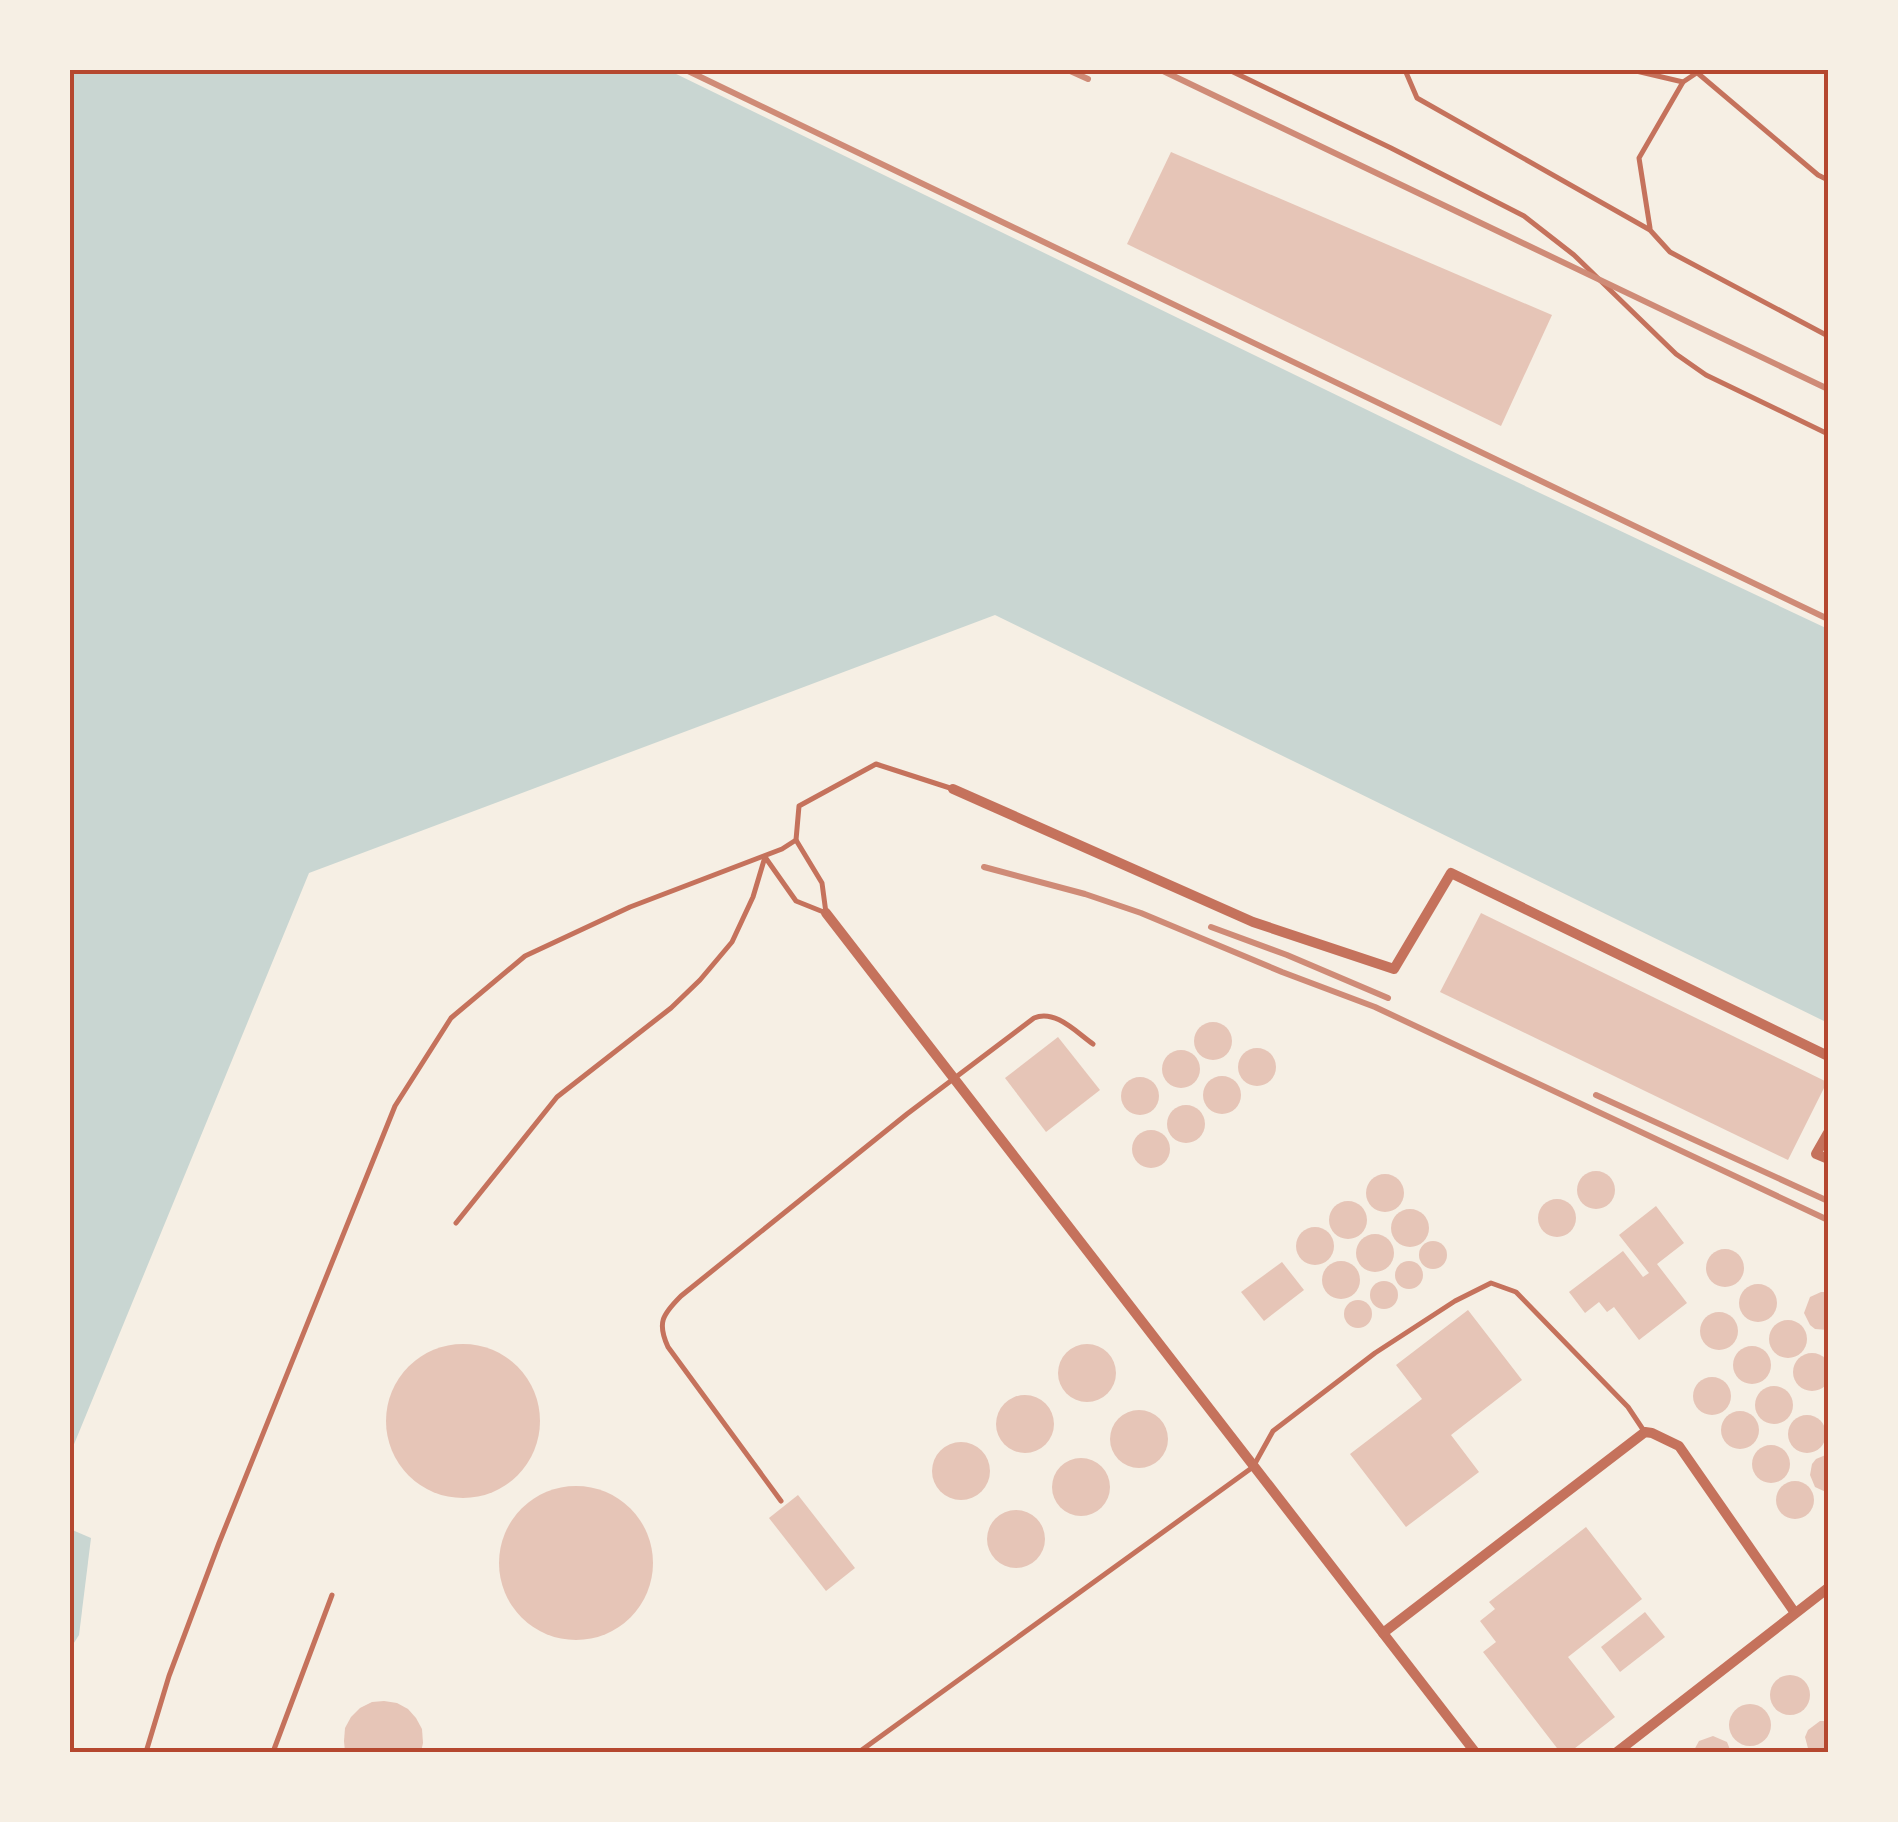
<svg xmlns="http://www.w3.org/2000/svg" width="1898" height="1822" viewBox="0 0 1898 1822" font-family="'Playfair Display',serif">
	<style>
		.water { fill: #c9d6d2 }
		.building { fill: #e6c5b7 }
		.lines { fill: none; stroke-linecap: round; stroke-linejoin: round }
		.service { stroke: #c5725c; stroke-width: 5 }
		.minor { stroke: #c5725c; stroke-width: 10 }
		.rail { stroke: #cf8b77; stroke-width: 6 }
		.neatline { fill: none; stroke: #b5482f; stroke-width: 4 }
	</style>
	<rect width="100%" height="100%" fill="#f6efe4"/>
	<g class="water">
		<path d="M70,70H668L1466,458L1828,629V1023L995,615L309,873L70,1454Z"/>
		<path d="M70,1529L91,1538L79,1635L70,1649Z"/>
	</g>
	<g class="building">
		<path d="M1171,152L1552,315L1501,426L1127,244Z"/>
		<path d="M1481,913L1827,1082L1788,1160L1440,992Z"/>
		<circle cx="1213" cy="1041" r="19"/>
		<path d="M1058,1037L1100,1090L1046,1132L1005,1078Z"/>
		<circle cx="1257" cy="1067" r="19"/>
		<circle cx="1181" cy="1069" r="19"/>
		<circle cx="1222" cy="1095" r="19"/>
		<circle cx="1140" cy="1096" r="19"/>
		<circle cx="1186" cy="1124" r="19"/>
		<circle cx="1151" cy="1149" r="19"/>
		<circle cx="1596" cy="1190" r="19"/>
		<circle cx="1385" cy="1193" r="19"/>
		<circle cx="1557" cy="1218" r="19"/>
		<circle cx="1348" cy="1220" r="19"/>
		<path d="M1656,1206L1684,1243L1657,1264L1687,1303L1639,1340L1614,1307L1607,1312L1599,1302L1585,1313L1569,1292L1623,1251L1643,1277L1649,1273L1619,1235Z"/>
		<circle cx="1410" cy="1228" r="19"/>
		<circle cx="1315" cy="1246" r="19"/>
		<circle cx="1375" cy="1253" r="19"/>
		<circle cx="1433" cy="1255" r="14"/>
		<circle cx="1725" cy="1268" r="19"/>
		<circle cx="1341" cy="1280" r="19"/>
		<circle cx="1409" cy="1275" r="14"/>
		<path d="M1282,1262L1304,1290L1264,1321L1241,1292Z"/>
		<circle cx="1384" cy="1295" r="14"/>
		<circle cx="1758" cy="1303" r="19"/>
		<path d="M1821,1292H1828V1330L1815,1329L1810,1325L1804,1313L1810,1297Z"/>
		<circle cx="1358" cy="1314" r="14"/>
		<path d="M1468,1310L1522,1380L1451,1435L1479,1472L1406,1527L1350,1454L1422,1399L1396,1365Z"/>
		<circle cx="1719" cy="1331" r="19"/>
		<circle cx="1788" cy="1339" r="19"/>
		<circle cx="463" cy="1421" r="77"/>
		<circle cx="1087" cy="1373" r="29"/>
		<circle cx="1752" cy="1365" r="19"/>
		<circle cx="1812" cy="1372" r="19"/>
		<circle cx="1712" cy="1396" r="19"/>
		<circle cx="1774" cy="1405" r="19"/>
		<circle cx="1025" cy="1424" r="29"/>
		<circle cx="1139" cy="1439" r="29"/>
		<circle cx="1740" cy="1430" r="19"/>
		<circle cx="1807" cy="1434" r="19"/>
		<circle cx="961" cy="1471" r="29"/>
		<circle cx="1771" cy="1464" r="19"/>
		<path d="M1828,1454V1493L1815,1487L1810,1475L1812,1464L1816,1459Z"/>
		<circle cx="1081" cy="1487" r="29"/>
		<circle cx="1795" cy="1500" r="19"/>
		<circle cx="576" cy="1563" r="77"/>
		<path d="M798,1495L855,1568L826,1591L769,1518Z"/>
		<circle cx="1016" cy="1539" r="29"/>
		<path d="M1586,1527L1642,1599L1568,1657L1615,1717L1570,1752H1560L1483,1652L1496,1642L1480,1621L1495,1609L1489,1602Z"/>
		<path d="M1645,1612L1665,1637L1620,1672L1601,1647Z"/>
		<circle cx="1790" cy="1695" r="20"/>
		<path d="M384,1701L397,1703L408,1709L416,1718L422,1729L423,1743L421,1752H345L344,1741L345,1728L351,1717L360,1708L372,1702Z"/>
		<circle cx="1750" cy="1725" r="21"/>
		<path d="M1820,1721H1828V1752H1809L1805,1737L1808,1730Z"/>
		<path d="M1713,1736L1727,1742L1731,1752H1693L1699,1741Z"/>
	</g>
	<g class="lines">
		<g class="service">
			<path d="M1229,70L1391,148L1524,216L1574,255L1676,354L1706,375L1828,434"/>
			<path d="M1405,70L1417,98L1650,230L1670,252L1828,336"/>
			<path d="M1632,70L1683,82"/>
			<path d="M1694,70L1818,175L1828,180"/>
			<path d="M1650,228L1639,158L1683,82L1698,72"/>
			<path d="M765,857L796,901L826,913L822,883L796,840"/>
			<path d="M456,1223L557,1097L671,1008L700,980L732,942L753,897L765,857"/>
			<path d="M781,1501L668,1347C657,1323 662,1315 681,1296L907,1114L1034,1018C1055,1009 1076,1032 1093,1044"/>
			<path d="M146,1752L169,1676L219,1543L395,1106L451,1018L525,956L630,907L782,849L796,840L799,806L876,764L950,788"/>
			<path d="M273,1752L332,1595"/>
			<path d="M859,1752L1253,1467L1273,1431L1375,1353L1455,1301L1491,1283L1516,1292L1628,1407L1644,1431"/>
		</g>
		<g class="minor">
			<path d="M953,789L1253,922L1394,969L1451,873L1828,1056"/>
			<path d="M826,913L1475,1752"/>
			<path d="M1828,1133L1816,1154L1828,1159"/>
			<path d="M1383,1633L1645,1432L1652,1433L1679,1446L1795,1613"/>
			<path d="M1617,1752L1828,1588"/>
		</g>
		<g class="rail">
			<path d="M686,70L1828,619"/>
			<path d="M1068,70L1088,79"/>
			<path d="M1161,70L1828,389"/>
			<path d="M984,867L1085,894L1141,913L1282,972L1375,1007L1828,1220"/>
			<path d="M1211,927L1287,955L1388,998"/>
			<path d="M1596,1095L1828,1201"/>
		</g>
	</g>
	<rect width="1898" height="1822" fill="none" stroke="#f6efe4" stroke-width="145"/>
	<rect x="72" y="72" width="1754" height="1678" class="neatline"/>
</svg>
